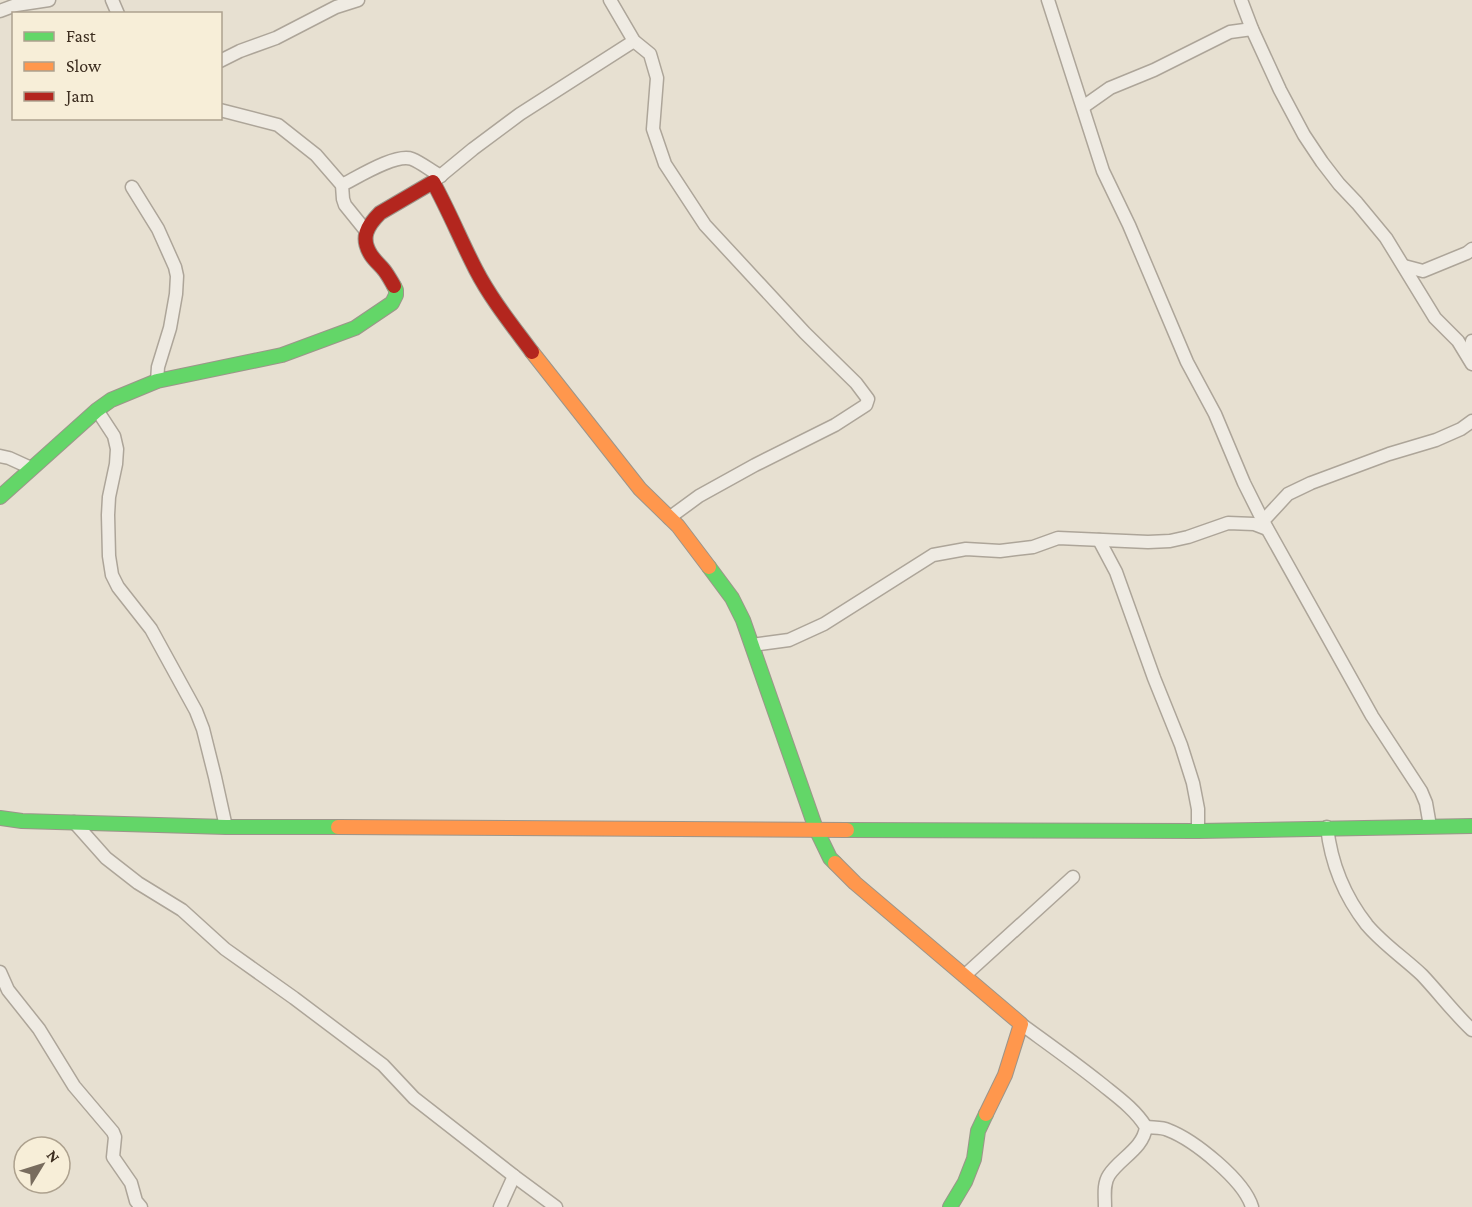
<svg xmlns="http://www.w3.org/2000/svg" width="1472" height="1207" viewBox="0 0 1472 1207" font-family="'Crimson Pro',serif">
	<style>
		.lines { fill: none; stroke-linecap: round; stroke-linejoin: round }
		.street-casing { stroke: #ada599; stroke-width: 15 }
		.fast-casing { stroke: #9c958a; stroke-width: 16 }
		.slow-casing { stroke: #9c958a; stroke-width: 16 }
		.jam-casing { stroke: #9c958a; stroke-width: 16 }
		.street { stroke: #efebe3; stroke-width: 12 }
		.fast { stroke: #63d668; stroke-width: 14 }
		.slow { stroke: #ff974d; stroke-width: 14 }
		.jam { stroke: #b3261e; stroke-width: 14 }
	</style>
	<rect width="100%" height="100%" fill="#e7e0d1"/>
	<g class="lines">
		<g class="street-casing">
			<g id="street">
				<path d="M112,0L118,14"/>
				<path d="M610,0L634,41L650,54L657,78L653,129L665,164L705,225L805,333L856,383L868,399L866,405L835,425L755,465L699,496L669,518"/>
				<path d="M1048,0L1103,171L1129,225L1187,362L1215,414L1244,483L1263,521L1372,716L1421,791L1426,803L1430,826"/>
				<path d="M1241,0L1252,29L1280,90L1304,135L1322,162L1339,184L1357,203L1386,238L1435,318L1458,341L1472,364"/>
				<path d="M0,11L16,5L49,0"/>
				<path d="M220,61L240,51L276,38L336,7L358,0"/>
				<path d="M1083,107L1110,88L1154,70L1230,32L1252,29"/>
				<path d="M220,110L278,125L316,155L342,185L343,199L345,205L366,231"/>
				<path d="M433,182L473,149L520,114L634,41"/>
				<path d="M342,185C358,177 396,153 412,159C422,163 431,171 441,176"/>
				<path d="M132,187L158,229L175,267L177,276L176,294L170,328L158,367L157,381"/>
				<path d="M1404,266L1423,271L1467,253L1472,249"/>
				<path d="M1469,358L1472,341"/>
				<path d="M97,410L114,436L117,449L116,464L109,497L108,515L109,556L112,575L118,587L151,629L196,711L203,729L215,777L226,827"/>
				<path d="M0,456L9,458L31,468"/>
				<path d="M1263,521L1288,494L1311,483L1389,454L1436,440L1461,429L1472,421"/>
				<path d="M1099,540L1116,572L1154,678L1181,745L1193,783L1198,809V831"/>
				<path d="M752,645L789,640L824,624L933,555L966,549L1000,551L1033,547L1058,538L1148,542L1170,541L1188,537L1228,523L1254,524L1267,529"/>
				<path d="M74,822L106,858L138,883L182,910L225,949L294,998L383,1065L414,1098L514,1176L556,1207"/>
				<path d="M1327,827C1331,863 1345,897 1367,925C1383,944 1404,958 1422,975C1439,993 1454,1013 1472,1030"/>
				<path d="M0,972L8,990L39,1029L74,1086L113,1132L115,1137L113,1157L131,1183L136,1201L141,1207"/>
				<path d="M964,976L1073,877"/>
				<path d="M1021,1024C1047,1043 1074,1062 1099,1082C1116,1096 1134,1108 1146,1127C1143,1149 1120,1158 1109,1175C1103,1184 1105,1196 1105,1207"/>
				<path d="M1146,1127C1153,1128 1162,1127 1168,1130C1194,1140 1244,1180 1252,1207"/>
				<path d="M500,1207L514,1176"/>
			</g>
		</g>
		<g class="fast-casing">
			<g id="fast">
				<path d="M0,497L97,410L111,400L157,381L282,355L355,328L392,303L396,295V290L394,286"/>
				<path d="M709,567L732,598L743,620L816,829L830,858L835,863"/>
				<path d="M0,818L22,821L226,827H338"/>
				<path d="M847,830L1198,831L1472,826"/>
				<path d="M950,1207L965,1182L974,1159L978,1131L986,1114"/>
			</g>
		</g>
		<g class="slow-casing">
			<g id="slow">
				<path d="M532,352L640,489L678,526L709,567"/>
				<path d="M338,827L847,830"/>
				<path d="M835,863L855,883L1021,1024L1005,1075L986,1114"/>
			</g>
		</g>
		<g class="jam-casing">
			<path id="jam" d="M394,286C391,281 388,275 384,270C380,265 375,261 371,255C360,238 367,226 380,213L433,182C449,211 461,241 476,270C491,299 512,325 532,352"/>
		</g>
		<use href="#street" class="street"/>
		<use href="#fast" class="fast"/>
		<use href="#slow" class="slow"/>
		<use href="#jam" class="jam"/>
	</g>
	<rect x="12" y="12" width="210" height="108" fill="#f7eed8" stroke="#ada18e" stroke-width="1.5"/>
	<rect x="24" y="32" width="30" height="9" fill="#63d668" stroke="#ada18e" stroke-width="1.5"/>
	<text x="66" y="42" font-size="18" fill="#3d2e20">Fast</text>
	<rect x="24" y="62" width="30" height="9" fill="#ff974d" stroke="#ada18e" stroke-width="1.5"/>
	<text x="66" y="72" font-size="18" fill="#3d2e20">Slow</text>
	<rect x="24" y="92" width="30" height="9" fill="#b3261e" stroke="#ada18e" stroke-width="1.5"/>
	<text x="66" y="102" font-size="18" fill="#3d2e20">Jam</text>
	<g transform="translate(42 1165) rotate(52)"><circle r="28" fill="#f7eed8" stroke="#ada18e" stroke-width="1.5"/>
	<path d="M0-4.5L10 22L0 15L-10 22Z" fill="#786c5e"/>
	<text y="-9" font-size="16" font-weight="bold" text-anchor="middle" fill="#3d2e20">N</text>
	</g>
</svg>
